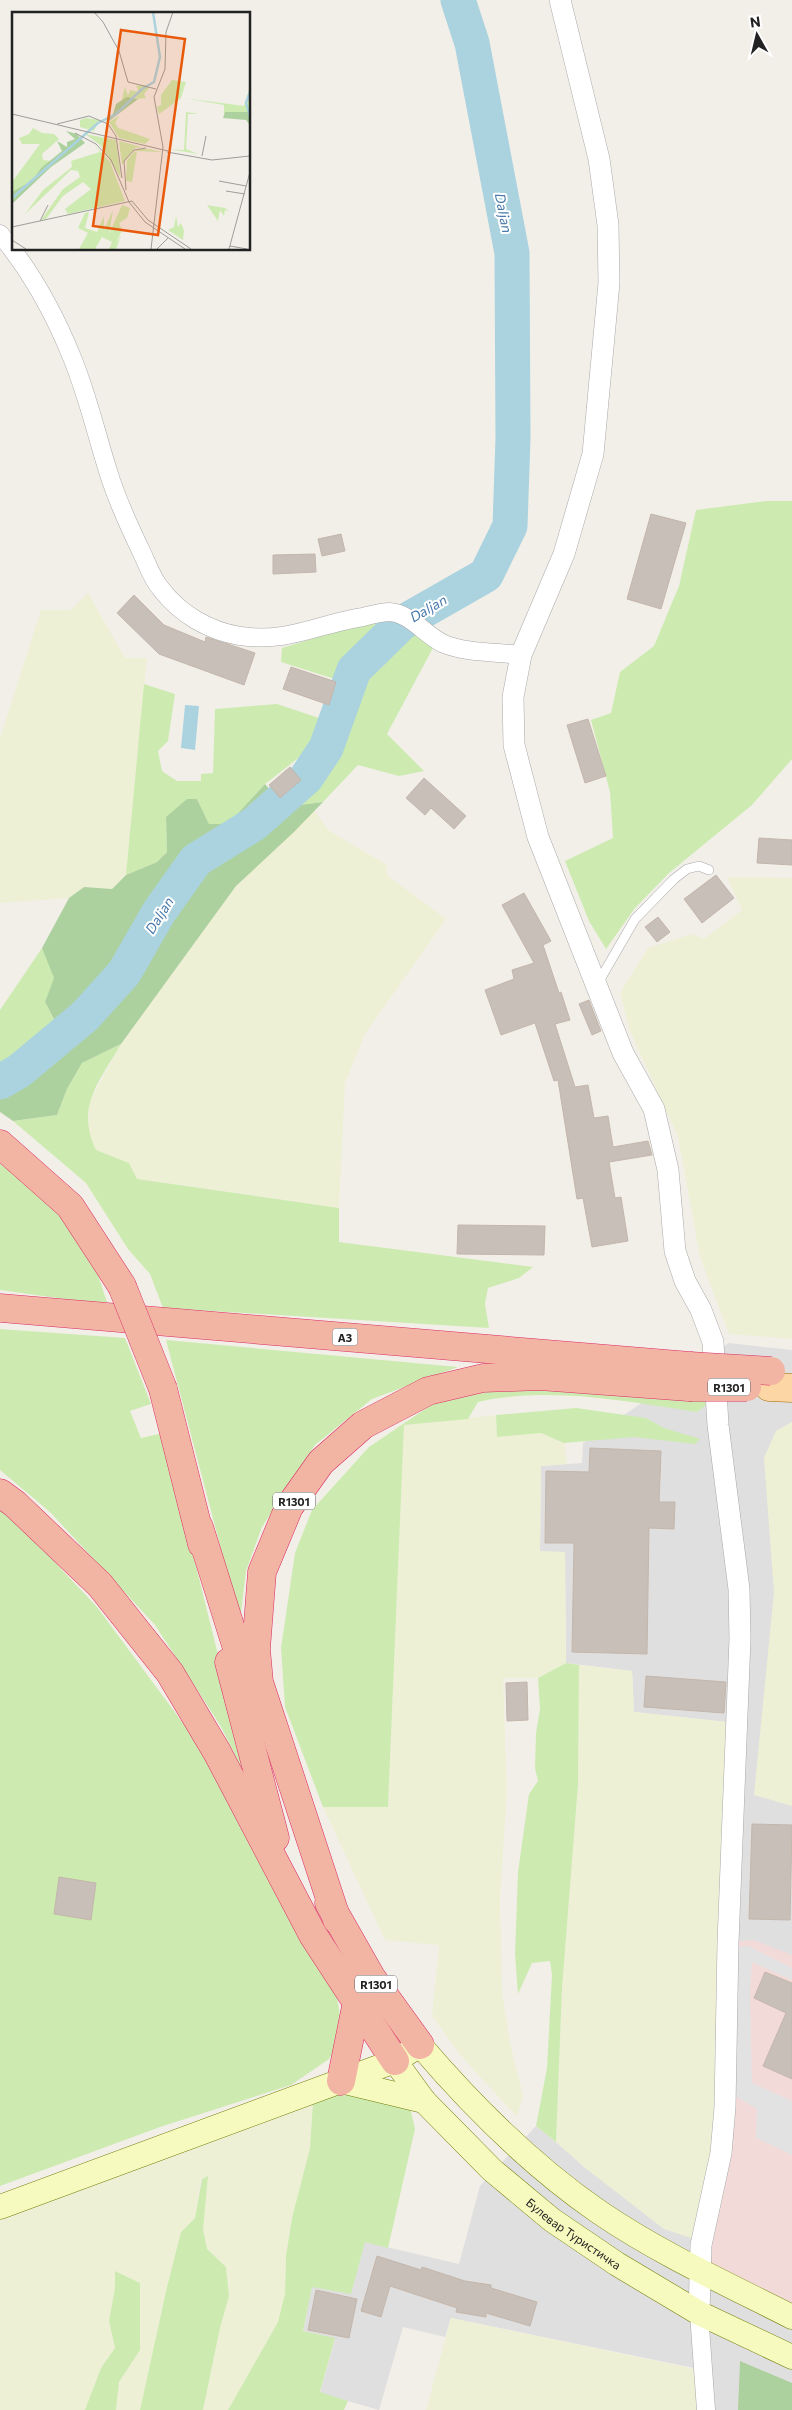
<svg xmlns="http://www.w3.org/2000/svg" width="792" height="2410" viewBox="0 0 792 2410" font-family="Commissioner,sans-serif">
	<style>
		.residential { fill: #e0dfdf }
		.commercial { fill: #f2dad9 }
		.farmland { fill: #eef0d5 }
		.grass { fill: #cdebb0 }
		.forest { fill: #add19e }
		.parking { fill: #e2e2e2 }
		.water { fill: #aad3df }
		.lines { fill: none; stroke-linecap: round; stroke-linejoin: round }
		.river { stroke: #aad3df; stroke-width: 35 }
		.building { fill: #c7bfb8; stroke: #c4b6ab }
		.service-casing { stroke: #a9a9a9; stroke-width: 10 }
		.minor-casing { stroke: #a9a9a9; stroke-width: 19 }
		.tertiary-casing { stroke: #a9a9a9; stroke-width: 22 }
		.secondary-casing { stroke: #707d05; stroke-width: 25 }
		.primary-casing { stroke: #a06b00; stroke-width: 29 }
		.trunk-casing { stroke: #dc2a67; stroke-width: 29 }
		.service { stroke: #fff; stroke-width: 9 }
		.minor { stroke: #fff; stroke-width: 18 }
		.tertiary { stroke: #fff; stroke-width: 21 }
		.secondary { stroke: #f7fabf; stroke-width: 24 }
		.primary { stroke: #fcd6a4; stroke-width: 28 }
		.trunk { stroke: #f2b4a3; stroke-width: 28 }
		.trunk-bridge-casing { stroke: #dc2a67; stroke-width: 29; stroke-linecap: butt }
		.trunk-bridge { stroke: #f2b4a3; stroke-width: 28 }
		.labels { text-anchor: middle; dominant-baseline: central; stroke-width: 4; stroke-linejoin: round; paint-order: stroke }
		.shield { fill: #fff; stroke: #646464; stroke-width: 1 }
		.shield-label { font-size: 11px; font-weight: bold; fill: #222 }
		.street-label { font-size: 12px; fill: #222; stroke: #fff }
		.water-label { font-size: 14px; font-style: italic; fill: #4a7aab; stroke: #fff }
		.inset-river { fill: none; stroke: #aad3df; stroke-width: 2.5 }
		.inset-road { fill: none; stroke: #9f9d99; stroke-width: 1 }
		.view { fill: #e8590c; fill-opacity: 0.15; stroke: #e8590c; stroke-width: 2.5 }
		.inset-edge { fill: none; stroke: #222; stroke-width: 2.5 }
	</style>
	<rect width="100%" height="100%" fill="#f2efe9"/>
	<path class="residential" d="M729,1343L792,1350V2410H697L694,2368L451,2318L445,2337L403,2327L379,2410L320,2393L335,2339L303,2331L312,2286L365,2242L459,2264L480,2186L536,2126L664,2229L726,1722L634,1712L632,1671L566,1663L565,1552H540L541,1466L582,1463L583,1443Z"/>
	<path class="commercial" d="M754,1940L792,1955V2317L702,2271L728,1942Z"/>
	<g class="farmland">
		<path d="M88,593L125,658H147L126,875L112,889L84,887L69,898L0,903V738L41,610H71Z"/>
		<path d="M314,810L328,830L387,865V875L446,919L365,1034L345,1083L339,1208L137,1179L129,1163L96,1150L88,1133L89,1102L121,1044L236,886Z"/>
		<path d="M727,877L792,878V1339L729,1334L700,1257L678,1137L630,1031L620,993L648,948L692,934L704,939L742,910Z"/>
		<path d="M496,1415L497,1437L541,1433L564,1443L567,1464L541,1466L540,1551L565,1552L566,1663L538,1678H503L507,1792L500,1899L502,1993L511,2047L523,2095L517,2117L462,2057L432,2016L439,1945L385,1940L323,1807L388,1806L404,1425Z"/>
		<path d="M792,1422V1806L754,1795L774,1592L764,1458L776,1431Z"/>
		<path d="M579,1665L632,1671L634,1712L727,1722L716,2117L709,2186L694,2239L664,2229L584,2167L556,2142L562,1988L578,1785Z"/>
		<path d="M313,2102L310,2148L292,2218L286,2256L285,2294L278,2322L228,2410H203L220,2328L229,2296L226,2267L207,2249L203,2229L207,2176L201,2179L195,2218L181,2232L167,2287L140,2410H116L119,2382L140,2350V2283L115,2271V2288L109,2321L115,2348L101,2368L85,2410H0V2218Z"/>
		<path d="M451,2318L695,2369L697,2410H426Z"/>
	</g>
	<g class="grass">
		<path d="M766,501H792V759L752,805L669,873L635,908L606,949L589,921L565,861L613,838L610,792L591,720L611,713L620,672L654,646L679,586L696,510Z"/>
		<path d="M380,618L394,619L434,646L387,734L424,771L399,776L358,765L323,802L285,807L306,787L325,763L310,749L265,784L228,824H209L197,799L166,817L167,852L157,862L126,875L144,684L175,694L168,741L158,751L162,771L177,781H201V774L213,773L215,709L277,704L322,719L329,717L341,681L281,662L282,648Z"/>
		<path d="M42,948L55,978L45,1002L55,1021L16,1061L0,1071V1010Z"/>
		<path d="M121,1044C100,1081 75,1106 96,1150L129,1163L137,1179L339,1208V1242L533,1267L519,1278L488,1288L485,1304L489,1328L163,1308L150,1274L128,1249L86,1183L13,1121L57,1115L67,1089L82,1063Z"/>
		<path d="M0,1164C30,1178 76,1228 91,1258C98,1272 102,1288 107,1302L93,1303L0,1290Z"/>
		<path d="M0,1329L125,1338L151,1404L130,1411L141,1438L159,1434L164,1437L250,1784L220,1725L155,1625L50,1512L0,1470Z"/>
		<path d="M166,1340L458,1367L372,1399L315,1445L262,1527L246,1571L240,1621Z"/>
		<path d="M493,1387L707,1392L705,1406L697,1412C624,1401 550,1386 478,1402L468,1419L404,1425L388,1807H323L285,1707L281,1648L295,1553L312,1510L369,1447L437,1401Z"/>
		<path d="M576,1408L646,1418L664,1428L700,1439L695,1444L634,1437L564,1443L541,1433L497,1437L496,1415Z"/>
		<path d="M0,1507L15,1520L97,1607L202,1749L336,1990L341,2023L335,2049L329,2059L291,2085L160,2127L0,2186Z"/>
		<path d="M566,1663L579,1665L578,1785L562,1988L556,2142L536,2126L547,2068L552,1975L550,1961L532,1963L518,1994L515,1954L518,1872L529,1794L538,1781L535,1768L536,1733L540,1709L538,1678Z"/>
		<path d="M344,2089L409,2103L415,2129L388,2248L365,2242L351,2294L312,2287L303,2331L335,2338L320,2392L348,2401L344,2410H228L278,2322L285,2294L286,2256L292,2218L310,2148L313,2102Z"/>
		<path d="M208,2176L203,2229L207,2249L226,2267L229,2296L220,2328L203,2410H140L167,2287L181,2232L195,2218L202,2179Z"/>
		<path d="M115,2271L140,2283V2350L119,2382L116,2410H85L101,2368L115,2348L109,2321L115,2288Z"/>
	</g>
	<g class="forest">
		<path d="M265,784L285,807L323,802L294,832L236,886L121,1044L82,1063L67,1089L57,1115L13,1121L0,1112V1071L16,1061L55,1021L45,1002L54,978L42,948L69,898L84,887L112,889L126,875L157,862L167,852L166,817L187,799H197L209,824H228Z"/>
		<path d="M740,2361L792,2383V2410H738Z"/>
	</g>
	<path class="parking" d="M748,1946L792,1968V1980L752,1962L750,1993L752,2083L792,2101V2155L756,2138L757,2109L735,2096L734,1947Z"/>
	<path class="water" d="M185,705L199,706L195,750L181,748Z"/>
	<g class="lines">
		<path class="river" d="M0,1082L19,1071L85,1016L124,973L159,912L196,860L254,824L306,778L326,748L354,670L402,623L486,575L510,526L513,438L512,253L472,43L458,0"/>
	</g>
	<g class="building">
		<path d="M651,514L686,523L661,609L627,599Z"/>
		<path d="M341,534L345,551L322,556L318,539Z"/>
		<path d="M315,554L316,572L273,574V555Z"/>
		<path d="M134,595L164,625L205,642L206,637L255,653L244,685L159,654L117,613Z"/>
		<path d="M291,667L336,682L329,705L283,689Z"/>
		<path d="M588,719L606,776L585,783L567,725Z"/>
		<path d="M290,767L301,780L280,798L269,785Z"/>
		<path d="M424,778L466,816L454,829L431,808L425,815L406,798Z"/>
		<path d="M759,838L792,840V865L757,863Z"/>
		<path d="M716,875L734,898L702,923L684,899Z"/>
		<path d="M524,893L551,941L543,945L559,993L561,992L570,1020L555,1024L575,1087L588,1085L594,1118L608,1116L613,1147L648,1141L652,1155L609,1162L615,1198L621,1197L628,1241L592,1247L583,1198L577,1199L558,1080L554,1081L535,1023L501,1035L485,990L514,979L512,970L534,963L502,905Z"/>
		<path d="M658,917L670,932L657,942L645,927Z"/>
		<path d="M589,1000L601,1031L592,1035L579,1004Z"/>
		<path d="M458,1225L545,1226L544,1255L457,1254Z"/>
		<path d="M590,1448L661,1451L659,1502H675L674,1529L649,1528L647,1654L572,1652L574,1543H545L546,1471L589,1472Z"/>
		<path d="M646,1676L726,1682L724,1713L644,1707Z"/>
		<path d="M527,1682L528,1720L507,1721L506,1683Z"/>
		<path d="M752,1824L792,1825L790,1920L749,1919Z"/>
		<path d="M59,1877L96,1883L91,1920L54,1914Z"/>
		<path d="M765,1972L792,1983V2079L763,2066L786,2013L754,1998Z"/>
		<path d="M377,2256L421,2270L422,2267L465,2281L491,2285V2288L537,2302L530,2326L486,2313V2317L456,2312L457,2308L390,2286L381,2317L361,2311Z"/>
		<path d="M316,2290L357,2299L349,2338L308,2330Z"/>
	</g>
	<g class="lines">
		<g class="service-casing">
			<path id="service" d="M598,983L635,919L674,879L687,869L699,866L709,870"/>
		</g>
		<g class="minor-casing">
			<g id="minor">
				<path d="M0,234C31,271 53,311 71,355C87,393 96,433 108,471C116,498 129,526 141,551C147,563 152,579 161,589C180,614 209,631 240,636C288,643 318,624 363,617C371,615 381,612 390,612C410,613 426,636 444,644C466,653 497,652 521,655"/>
				<path d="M699,2313L706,2410"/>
			</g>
		</g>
		<g class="tertiary-casing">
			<path id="tertiary" d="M560,0L599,159L608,225L609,283L593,454L564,554L521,655L513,697L514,745L538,837L623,1053L654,1109L668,1170L675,1251L685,1281L701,1310L713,1342L718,1425L739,1589L740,1639L728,1942L725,2107L721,2153L701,2245L699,2313"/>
		</g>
		<g class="secondary-casing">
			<g id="secondary">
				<path id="s1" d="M395,2061L424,2101L492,2170L552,2220L617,2264L699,2313L792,2357"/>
				<path d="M341,2081L424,2101"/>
				<path d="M0,2207L395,2061L420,2045C473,2107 532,2166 599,2212C659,2253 727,2284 792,2317"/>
			</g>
		</g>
		<g class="primary-casing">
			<path id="primary" d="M769,1387L792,1388"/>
		</g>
		<g class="trunk-casing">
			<g id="trunk">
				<path d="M0,1144L70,1206L122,1286"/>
				<path d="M0,1308L690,1366"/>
				<path d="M163,1389L202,1544"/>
				<path d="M0,1493L15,1504L100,1585L170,1673L217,1752L313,1935L395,2061"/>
				<path d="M199,1527L247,1680"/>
				<path d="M229,1662L275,1838"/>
				<path d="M329,1903L371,1977L420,2045"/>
				<path d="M337,1920L259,1682L256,1649L262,1572L289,1507L321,1462L363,1425L428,1391L483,1378L540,1376L689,1387"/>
				<path d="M341,2081L357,2002"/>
			</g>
		</g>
		<use href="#service" class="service"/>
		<use href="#minor" class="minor"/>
		<use href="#tertiary" class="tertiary"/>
		<use href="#secondary" class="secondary"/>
		<use href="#primary" class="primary"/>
		<use href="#trunk" class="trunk"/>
		<g class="trunk-bridge-casing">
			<g id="trunk-bridge">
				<path d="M122,1286L163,1389"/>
				<path d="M690,1366L771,1371"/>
				<path d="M689,1387H747"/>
			</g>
		</g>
		<use href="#trunk-bridge" class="trunk-bridge"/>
	</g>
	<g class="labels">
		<g class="shield">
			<rect x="332.5" y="1328.5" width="25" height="17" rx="4"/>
			<rect x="708" y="1378.5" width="42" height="17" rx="4"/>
			<rect x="273" y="1492.5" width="42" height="17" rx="4"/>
			<rect x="355" y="1975.5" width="42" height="17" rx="4"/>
		</g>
		<g class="shield-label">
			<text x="345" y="1337">A3</text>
			<text x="729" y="1387">R1301</text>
			<text x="294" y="1501">R1301</text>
			<text x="376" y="1984">R1301</text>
		</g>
		<g class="street-label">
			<text stroke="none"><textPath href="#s1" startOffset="250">Булевар Туристичка</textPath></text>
		</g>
		<g class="water-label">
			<text transform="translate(504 213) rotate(79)">Daljan</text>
			<text transform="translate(428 608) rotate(-30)">Daljan</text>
			<text transform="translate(159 915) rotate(-58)">Daljan</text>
		</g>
	</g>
	<g transform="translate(12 12)">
		<rect width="238" height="238" fill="#f2efe9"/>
		<path d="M160,68L174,70L169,86L147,102L145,95L149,93V83ZM133,73L137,76L132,82L134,86L123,87L125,83L109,91L113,75L116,84L118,78L127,80L124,74ZM237,78V100H214L212,102V93L172,86L232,94ZM174,100L187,102H176L174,137L186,142L157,137L172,138ZM107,104L103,111L106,116L138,127L133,132L107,126L97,110ZM74,106L87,108L82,119L68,115V108ZM21,116L30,121L42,122L47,127L30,142L31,148L40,149L21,168L0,181V170L28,132H10L7,126L17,122ZM73,122L104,128L109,166L88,133ZM107,129L130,135L123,136L110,153ZM81,131L98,150L113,189L56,202L53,197L79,177L71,170L51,184L34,207L29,208L51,177L68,165L66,159L59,158L13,202L31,178L60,155L59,149L88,140ZM128,137H136L150,140L125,139L120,170L114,169L115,148L122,140ZM110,193L118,196L115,206L107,211L110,218L104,232L109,224L104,237H97L100,230L90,225L83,237H67L76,221L66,216L73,201L77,200L73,216L85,220L92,204V218L101,198L97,222ZM195,193L213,196L217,199L213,198L212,204L208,198L206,209ZM164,204L166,215L169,211L172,219L171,228L156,218L162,215Z" fill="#cdebb0"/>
		<path d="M115,85L126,87L97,109L95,106L101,102L104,92ZM213,100H237V112L234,108L211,106ZM54,119L65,122L73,131L39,155L0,192V180L21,168L29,156L50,139L45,129L55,135V130L63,127Z" fill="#add19e"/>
		<path class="inset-river" d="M238,80L234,91L238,104M0,186L86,111L104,102L130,77L142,70L148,45L141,0"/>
		<path class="inset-road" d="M82,0L91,10L107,39L116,70L144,77M0,102L156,139M45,112L77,104L96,112L104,124L110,166M63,121L84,132L99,148L117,190M155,140L200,148L238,144M190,144L194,124M207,169L234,174M114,178L112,149L122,138L134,136M214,179L233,182M117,190L133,210L173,237M28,209L36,193M0,215L120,189L136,208L179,237M0,228L14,237M218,234L235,237M139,237L151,135L142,85L153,57L154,20L161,0M145,237L156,226M217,237L238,160"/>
		<path class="view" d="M109,18L173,27L146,223L81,214Z"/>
		<rect width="238" height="238" class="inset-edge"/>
	</g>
	<g transform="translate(757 35) rotate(352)" stroke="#ffffff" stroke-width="4" paint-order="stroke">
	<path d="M0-4L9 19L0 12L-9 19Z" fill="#222222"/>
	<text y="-8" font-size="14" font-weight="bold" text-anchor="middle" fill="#222222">N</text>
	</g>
</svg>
